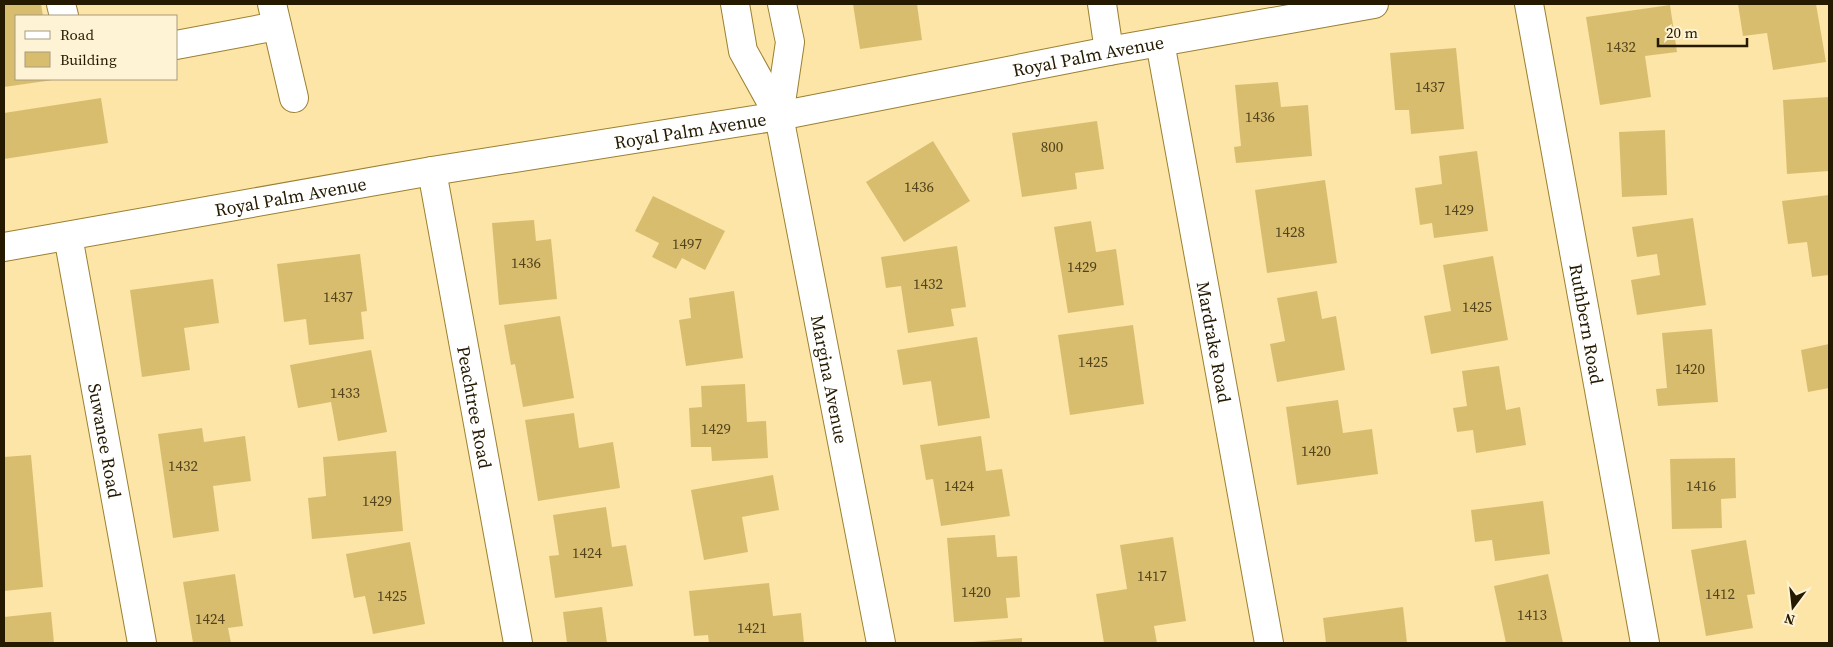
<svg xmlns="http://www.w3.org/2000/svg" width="1833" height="647" viewBox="0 0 1833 647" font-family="'Source Serif 4',serif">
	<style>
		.building { fill: #d9bd6f }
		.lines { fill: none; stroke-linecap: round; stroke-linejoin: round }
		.minor-casing { stroke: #9b8030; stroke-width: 30 }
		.minor { stroke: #fff; stroke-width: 28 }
		.labels { text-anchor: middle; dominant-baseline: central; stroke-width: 4.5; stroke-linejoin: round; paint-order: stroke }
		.number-label { font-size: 15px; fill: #52431c }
		.street-label { font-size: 18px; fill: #251a00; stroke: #fff3d5 }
	</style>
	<rect width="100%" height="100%" fill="#fce5a7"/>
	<g class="building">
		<path d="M4,4H41L43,16H16V79L53,80L4,87Z"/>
		<path d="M853,4H917L922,40L860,49Z"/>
		<path d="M1738,4H1816L1826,62L1773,70L1767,33L1743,36Z"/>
		<path d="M1670,5L1677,52L1645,56L1651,97L1600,105L1586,17Z"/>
		<path d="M1456,48L1464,129L1411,134L1409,110H1395L1390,53Z"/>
		<path d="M1278,82L1281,107L1308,105L1312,156L1236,163L1234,147L1241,146L1235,85Z"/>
		<path d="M1829,97V171L1787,174L1783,100Z"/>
		<path d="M101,98L108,143L4,159V113Z"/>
		<path d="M1097,121L1104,169L1075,173L1077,189L1022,197L1012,133Z"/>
		<path d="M1665,130L1667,195L1622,197L1619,132Z"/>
		<path d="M933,141L970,201L904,242L866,182Z"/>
		<path d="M1477,151L1488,231L1434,238L1432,223L1420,225L1415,188L1442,184L1439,156Z"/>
		<path d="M1325,180L1337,263L1267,273L1255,190Z"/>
		<path d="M1829,195V275L1812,277L1807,242L1788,244L1782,201Z"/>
		<path d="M653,196L725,231L705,270L682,258L676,269L652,257L659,243L635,231Z"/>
		<path d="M1693,218L1706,305L1637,315L1631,280L1660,275L1657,254L1637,257L1632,227Z"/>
		<path d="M534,220L536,241L551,239L557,299L499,305L492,223Z"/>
		<path d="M1091,221L1096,252L1116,249L1124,305L1068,313L1054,227Z"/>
		<path d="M957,246L966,307L951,309L954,326L908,333L901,286L886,288L881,257Z"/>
		<path d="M360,254L367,311L361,312L364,339L309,345L306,319L284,322L277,264Z"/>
		<path d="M1493,256L1508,340L1431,354L1424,316L1451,311L1443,265Z"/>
		<path d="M213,279L219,323L184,328L190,370L142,377L130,290Z"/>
		<path d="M734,291L743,358L686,366L679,320L691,318L689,298Z"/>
		<path d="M1317,291L1322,319L1336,316L1345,370L1277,382L1270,344L1285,341L1277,298Z"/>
		<path d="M560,316L574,398L523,407L515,364L511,365L504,325Z"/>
		<path d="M1133,325L1144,404L1070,415L1058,335Z"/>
		<path d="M1712,329L1718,402L1658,406L1656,389L1667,388L1662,333Z"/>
		<path d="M977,337L990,418L938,426L931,381L903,385L897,350Z"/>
		<path d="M1829,344V388L1808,392L1801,350Z"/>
		<path d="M371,350L387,432L338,441L331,402L298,408L290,365Z"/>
		<path d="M1499,366L1506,410L1520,407L1526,445L1476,453L1473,430L1457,432L1453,408L1467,406L1462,371Z"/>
		<path d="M745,384L747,422L766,421L768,458L712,461L711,447H691L689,408L702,407L701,386Z"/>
		<path d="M1338,400L1343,433L1372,429L1378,474L1297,485L1286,407Z"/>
		<path d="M574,413L579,448L613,442L620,488L538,501L525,420Z"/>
		<path d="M202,428L204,442L245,436L251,481L213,486L219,531L173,538L158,434Z"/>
		<path d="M981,436L986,471L1002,469L1010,516L941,526L933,479L926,480L920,445Z"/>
		<path d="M396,451L403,531L312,539L308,498L326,496L323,457Z"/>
		<path d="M31,455L43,587L4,591V457Z"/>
		<path d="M1735,458L1736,498L1721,499L1722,528L1672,529L1670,459Z"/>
		<path d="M773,475L779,510L742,517L748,552L704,560L691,490Z"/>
		<path d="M1543,501L1550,554L1495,561L1492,540L1475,542L1471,510Z"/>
		<path d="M606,507L612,547L626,545L633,586L555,598L549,556L559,555L553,515Z"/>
		<path d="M995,535L997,557L1017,556L1020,597L1006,598L1008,618L954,622L947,538Z"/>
		<path d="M1173,537L1186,621L1154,626L1157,643H1104L1096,594L1127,589L1120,545Z"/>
		<path d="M1746,540L1755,594L1747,595L1753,628L1706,636L1691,550Z"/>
		<path d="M410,542L425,624L373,634L365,596L354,598L346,554Z"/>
		<path d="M235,574L243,626L228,628L231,643H193L183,582Z"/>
		<path d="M1548,574L1563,643H1506L1494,586Z"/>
		<path d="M769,583L773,616L801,613L804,643H709L708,635L694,636L689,591Z"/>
		<path d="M602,607L607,643H567L563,612Z"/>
		<path d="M1403,607L1407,643H1326L1323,618Z"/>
		<path d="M51,612L54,643H5L4,617Z"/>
		<path d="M1022,638V643H972V642Z"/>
	</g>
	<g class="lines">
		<g class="minor-casing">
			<g id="minor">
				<path d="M61,4L64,16"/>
				<path d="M272,4L294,98"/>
				<path id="s1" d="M735,4L743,51L779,116L881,643"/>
				<path d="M1102,4L1109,51"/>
				<path id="s2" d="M1529,4L1645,643"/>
				<path id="s3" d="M1160,42L1269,643"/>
				<path d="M176,45L277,26"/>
				<path d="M779,116L790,42L782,4"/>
				<path id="s4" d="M432,171L518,643"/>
				<path id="s5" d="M68,236L142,643"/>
				<path id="s6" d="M4,247L432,171L779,116L1109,51L1374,4"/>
			</g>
		</g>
		<use href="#minor" class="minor"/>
	</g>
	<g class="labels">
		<g class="number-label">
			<text x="1621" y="46">1432</text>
			<text x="1430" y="86">1437</text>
			<text x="1260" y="116">1436</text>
			<text x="1052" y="146">800</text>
			<text x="919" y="186">1436</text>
			<text x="1459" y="209">1429</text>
			<text x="1290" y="231">1428</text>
			<text x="687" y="243">1497</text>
			<text x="526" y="262">1436</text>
			<text x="1082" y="266">1429</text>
			<text x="928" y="283">1432</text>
			<text x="338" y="296">1437</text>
			<text x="1477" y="306">1425</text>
			<text x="1093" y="361">1425</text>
			<text x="1690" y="368">1420</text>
			<text x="345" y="392">1433</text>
			<text x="716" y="428">1429</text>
			<text x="1316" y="450">1420</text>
			<text x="183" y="465">1432</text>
			<text x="959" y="485">1424</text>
			<text x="1701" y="485">1416</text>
			<text x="377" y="500">1429</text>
			<text x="587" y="552">1424</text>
			<text x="1152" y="575">1417</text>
			<text x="976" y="591">1420</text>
			<text x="1720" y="593">1412</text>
			<text x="392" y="595">1425</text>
			<text x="1532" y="614">1413</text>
			<text x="210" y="618">1424</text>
			<text x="752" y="627">1421</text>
		</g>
		<g class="street-label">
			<text stroke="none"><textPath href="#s6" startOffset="1101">Royal Palm Avenue</textPath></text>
			<text stroke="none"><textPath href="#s6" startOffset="696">Royal Palm Avenue</textPath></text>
			<text stroke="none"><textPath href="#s6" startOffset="291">Royal Palm Avenue</textPath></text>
			<text stroke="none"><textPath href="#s2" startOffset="325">Ruthbern Road</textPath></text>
			<text stroke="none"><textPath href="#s3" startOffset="305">Mardrake Road</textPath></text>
			<text stroke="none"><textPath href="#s1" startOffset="390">Margina Avenue</textPath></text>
			<text stroke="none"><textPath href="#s4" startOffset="240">Peachtree Road</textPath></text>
			<text stroke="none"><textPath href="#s5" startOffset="208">Suwanee Road</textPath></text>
		</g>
	</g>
	<rect width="1833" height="647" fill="none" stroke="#251a00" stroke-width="10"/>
	<rect x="15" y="15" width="162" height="65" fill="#fff3d5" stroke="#a89c80"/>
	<rect x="25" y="31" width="25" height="8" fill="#ffffff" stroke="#a89c80"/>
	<text x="60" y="40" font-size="15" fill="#251a00">Road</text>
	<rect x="25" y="52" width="25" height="15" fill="#d9bd6f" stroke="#a89c80"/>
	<text x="60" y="65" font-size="15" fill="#251a00">Building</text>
	<g transform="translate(1793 607) rotate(195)" stroke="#fff3d5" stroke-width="4" paint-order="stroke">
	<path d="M0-4L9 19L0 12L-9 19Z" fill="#251a00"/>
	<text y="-8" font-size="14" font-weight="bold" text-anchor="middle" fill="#251a00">N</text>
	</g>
	<path d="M1658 38v8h89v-8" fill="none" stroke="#251a00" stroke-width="2.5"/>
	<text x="1666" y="38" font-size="15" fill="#251a00" stroke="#fff3d5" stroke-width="4" paint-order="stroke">20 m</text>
</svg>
